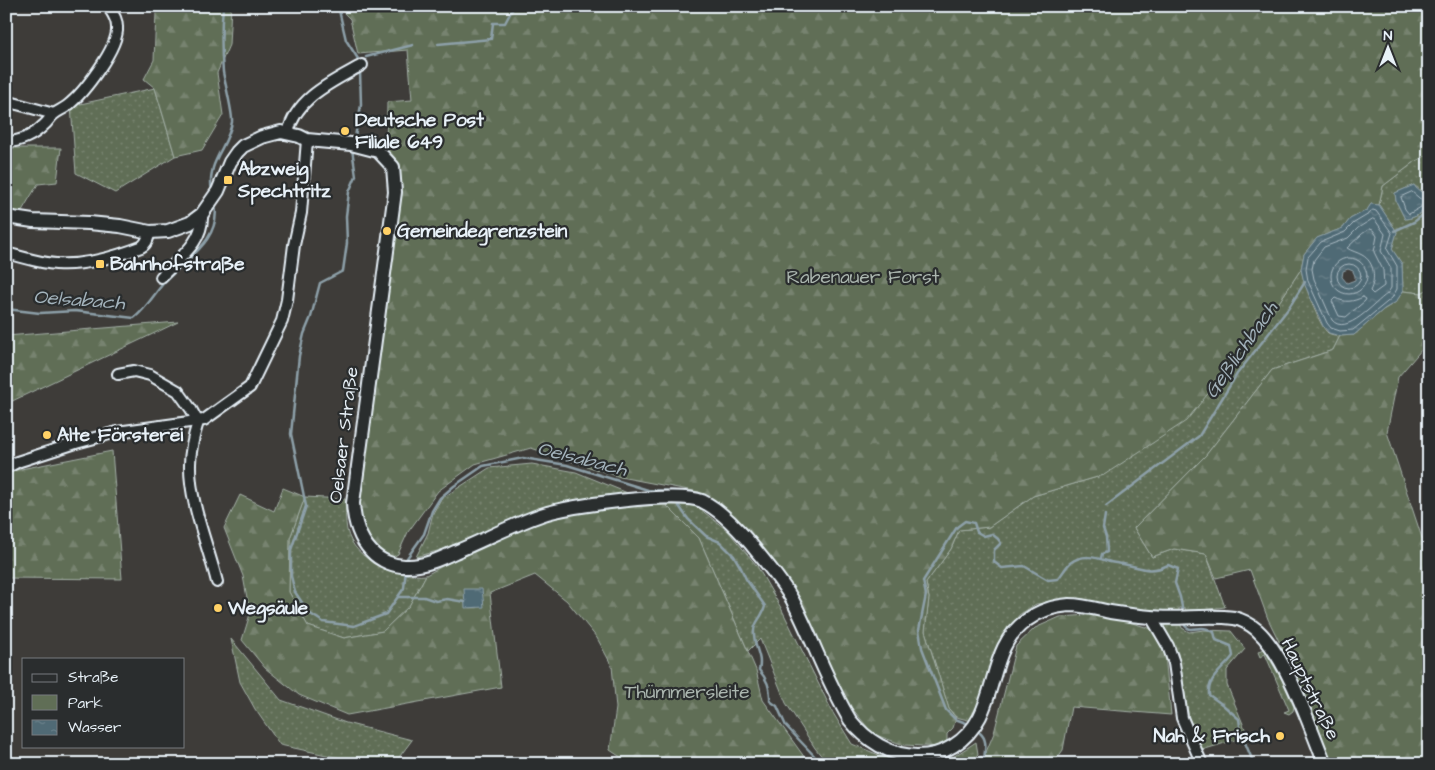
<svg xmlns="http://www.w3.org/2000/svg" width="1435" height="770" viewBox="0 0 1435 770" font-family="'Architects Daughter',sans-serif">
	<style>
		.green { fill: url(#green-dots); stroke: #a4b0a7 }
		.forest { fill: url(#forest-firs); stroke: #a4b0a7 }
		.water { fill: url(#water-ripples); stroke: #8da0a9; fill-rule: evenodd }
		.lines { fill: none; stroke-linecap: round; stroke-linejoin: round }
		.shore { stroke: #abbbc4; stroke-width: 1 }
		.stream { stroke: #8da0a9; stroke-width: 2.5 }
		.minor-casing { stroke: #e8f1f8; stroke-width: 14 }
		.major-casing { stroke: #e8f1f8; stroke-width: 16 }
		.minor { stroke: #2a2d2e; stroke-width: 10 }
		.major { stroke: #2a2d2e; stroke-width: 12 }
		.poi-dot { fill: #ffd166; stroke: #2a2d2e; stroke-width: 2 }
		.labels { text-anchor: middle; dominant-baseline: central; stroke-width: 4.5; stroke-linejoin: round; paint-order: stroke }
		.poi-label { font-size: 19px; font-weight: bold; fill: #e8f1f8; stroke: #2a2d2e; text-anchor: start }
		.park-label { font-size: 19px; fill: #abb6af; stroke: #2a2d2e }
		.street-label { font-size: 19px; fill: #e8f1f8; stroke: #2a2d2e }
		.water-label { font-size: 20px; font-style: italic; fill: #a4b4bd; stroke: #2a2d2e }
	</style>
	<defs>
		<pattern id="green-dots" width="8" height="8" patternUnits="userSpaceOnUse" patternTransform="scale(1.25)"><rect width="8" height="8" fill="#606e56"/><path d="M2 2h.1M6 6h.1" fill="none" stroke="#77836f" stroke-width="1.8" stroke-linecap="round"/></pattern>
		<pattern id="forest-firs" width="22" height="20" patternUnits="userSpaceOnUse" patternTransform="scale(1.25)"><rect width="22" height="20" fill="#606e56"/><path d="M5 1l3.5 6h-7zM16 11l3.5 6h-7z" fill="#77836f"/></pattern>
		<pattern id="water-ripples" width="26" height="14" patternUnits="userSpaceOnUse" patternTransform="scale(1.25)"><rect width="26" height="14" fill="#506a75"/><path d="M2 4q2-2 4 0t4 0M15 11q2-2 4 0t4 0" fill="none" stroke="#698089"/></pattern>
	</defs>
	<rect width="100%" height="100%" fill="#3e3c39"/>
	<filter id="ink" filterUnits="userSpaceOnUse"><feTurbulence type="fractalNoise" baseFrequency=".02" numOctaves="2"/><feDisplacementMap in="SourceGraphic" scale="10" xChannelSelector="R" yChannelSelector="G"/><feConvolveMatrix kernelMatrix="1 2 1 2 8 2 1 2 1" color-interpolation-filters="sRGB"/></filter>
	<g filter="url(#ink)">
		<g class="green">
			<path d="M155,88L175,156L115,193L76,173L71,106Z"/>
			<path d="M1429,154V198L1414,185L1395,193L1396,201L1405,219C1417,218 1424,212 1429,202V289L1421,293L1403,291L1402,264L1392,249L1397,232L1379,205L1383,186L1416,161Z"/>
			<path d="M1301,269C1303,281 1319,326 1328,333C1331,335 1337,335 1340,336L1333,350L1272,370L1206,455L1134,528L1152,557L1174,549L1206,554L1225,607L1186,612L1185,608H1179V612L1132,610L1083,599L1036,604L1019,615L1001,643L972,721L956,717L949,709L925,631L929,598L926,583L951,549L959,530L989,527L1033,496L1104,475L1268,319Z"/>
			<path d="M532,464L576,472L630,494L563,503L448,548L416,557L428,533L433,513L441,499L489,468Z"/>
			<path d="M305,497L345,499C346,509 345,520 347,530C354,561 397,578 426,575L409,606L383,631L344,638L308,626L289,592L290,538Z"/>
			<path d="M666,505H695L728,531L757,566L781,608L833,713L852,744L891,760L910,764H828L815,748L786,703L760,639L748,651L699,538Z"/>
			<path d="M1180,624L1182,628L1189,632L1204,630L1231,631L1245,649L1227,670V685L1248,736L1202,750L1189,718L1178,653L1159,626Z"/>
			<path d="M231,639L281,700L346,723L412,740L394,764H368L280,745L255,709L240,682Z"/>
			<path d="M1264,649L1282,680L1294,707L1293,711L1289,714L1284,712L1289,710L1265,654L1260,657L1258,652Z"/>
			<path d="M976,742L978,754L968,764H929L953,757Z"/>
		</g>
		<g class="forest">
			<path d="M153,6H231L229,45L217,73L223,115L202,150L175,156L155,88L144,79L154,60L156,13Z"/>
			<path d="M337,6H1429V154L1416,161L1383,186L1379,205L1371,204L1367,210L1350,219L1343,228L1317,238L1304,254L1301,269L1268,319L1186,421L1104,475L1033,496L989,527L959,530L951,549L926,583L929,598L925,631L949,709L956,718L953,728L947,734V740L942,747L904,745L873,734L842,696L748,535L699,492L620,477L531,448L475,464L438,491L408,532L398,554L391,558C365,543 363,531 357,503L391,227L386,159L387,102L412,100L408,50L358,54L350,19Z"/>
			<path d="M6,148H61L57,182L38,184L20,214L6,211Z"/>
			<path d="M1429,289V341L1398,377L1387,432L1423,541L1429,551V764H1333L1301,686L1268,619L1250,570L1216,578L1206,554L1174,549L1152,557L1134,528L1206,455L1272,370L1333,350L1340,336L1354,335L1383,310L1396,302L1403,291L1421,293Z"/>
			<path d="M178,322L6,404V336Z"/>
			<path d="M112,451L122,579L6,578V472Z"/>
			<path d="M283,488L305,497L290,538L289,592L308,626L344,638L383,631L409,606L426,575L472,550L548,518L592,508L666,505L699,538L756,670L763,700L805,758L812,764H631L610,750L616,708L612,666L597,638L567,601L535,575L490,593L501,687L347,715L299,695L265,668L242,640L250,614L243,576L224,528L240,495L274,511Z"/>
			<path d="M1089,615L1119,619L1152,629L1165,655L1171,715L1071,707L1063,750L1053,764H981L994,733L1016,646L1035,628L1060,617Z"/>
		</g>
		<g class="water">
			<path d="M1414,185L1416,188L1429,198C1428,210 1417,218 1405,219L1396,201L1395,193Z"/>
			<path d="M1371,204L1379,205L1397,232L1392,249L1402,264L1403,291L1396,302L1384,309L1354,335L1340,336L1329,333L1323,326L1304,283L1301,269L1304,254L1317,238L1343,228L1350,219L1367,210ZM1348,269L1353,271L1355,276V280L1347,283L1342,277L1343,271Z"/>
			<path d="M464,589H482L484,607L465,608Z"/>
		</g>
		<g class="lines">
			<g class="shore">
				<path d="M1412,192L1424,202L1421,207L1409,214L1405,209L1401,197Z"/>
				<path d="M1373,210L1376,211L1392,233L1387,249L1397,266V289L1392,298L1353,330L1340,331L1331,328L1327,323L1308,281L1306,269L1308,257L1321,242L1345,232L1354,223L1369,214Z"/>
				<path d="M1373,219L1375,220L1385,234L1381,251L1391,268V288L1387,294C1375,302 1346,337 1332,320L1314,279L1312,269L1314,260L1324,247L1348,238L1358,228Z"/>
				<path d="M1370,229L1373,230L1377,236L1374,252L1383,270L1384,286L1373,294L1370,291C1376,279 1375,262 1362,255C1357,252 1351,251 1347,248L1362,234Z"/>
				<circle cx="1349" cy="276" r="18"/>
				<circle cx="1349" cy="276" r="12"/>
				<path d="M1363,297L1366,299L1365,301L1346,317L1339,316L1332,301L1335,298C1345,303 1353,302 1363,297Z"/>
			</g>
			<g class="stream">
				<path d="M338,6L346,40L360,62"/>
				<path d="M438,44L491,39L493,23H505L514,6"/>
				<path d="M366,57L413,45"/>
				<path d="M354,142L361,105L360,70"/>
				<path d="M352,149L356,176L349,192L346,216L347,243L343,271L320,283L311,317L304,334L299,356L291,434L306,506L291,550V576L295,592L309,613L323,622L354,626L386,614L404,588L406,569"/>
				<path d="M212,192C206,161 228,148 232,122C233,114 225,83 223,72C221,50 221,28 223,6"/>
				<path d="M1394,231L1414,222L1429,210"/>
				<path d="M6,309L40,313L75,311L134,318C145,310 153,296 162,285C182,261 222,242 215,204"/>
				<path d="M678,502L679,506L688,519L706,536L720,542L734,556L741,568L746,579L765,606C763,617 754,622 754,631C753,647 763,655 759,670C767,679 771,688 770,701L777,706L786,726L822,764"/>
				<path d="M1106,506L1199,436L1237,374L1288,309L1305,282"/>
				<path d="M1101,558L1102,554L1107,552L1106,537L1103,528L1105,515"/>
				<path d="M407,561V558L424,534L432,511L440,498L454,486L483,466L523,458L567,465L648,490L675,491L676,495"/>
				<path d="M398,597H424L436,601L447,599L465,602"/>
				<path d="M1184,624C1188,632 1195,628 1202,628C1207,628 1210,630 1214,632L1216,640L1231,646L1233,656C1224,669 1207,678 1209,695L1223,705L1239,719L1241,733L1254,764"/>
				<path d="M969,724L955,719L946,710L922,648L919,630L926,595L923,581L957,527L965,521L974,523L977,532L984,536L992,534L998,539L1001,543L994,550V562L1002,568L1024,566L1048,580L1058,579C1062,574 1066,567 1070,563C1082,554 1095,557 1107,561C1112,563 1118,563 1123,564C1142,567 1149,574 1168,565L1178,569L1175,583L1180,597L1183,612"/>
				<path d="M975,764L981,757L984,759C985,749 988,740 980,733"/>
			</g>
			<g class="minor-casing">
				<g id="minor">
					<path d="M6,101L54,114"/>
					<path d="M288,133C296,97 334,81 362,65"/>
					<path d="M6,142C20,142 34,135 44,125C48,122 50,117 54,114C58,111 63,109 67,106C83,94 119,47 117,27C117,18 112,13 108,6"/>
					<path d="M6,253C23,257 39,263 56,264C84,266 115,257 141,247C147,244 148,238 150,232"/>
					<path d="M161,277C179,258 204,242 202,214"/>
					<path d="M118,374L134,371L150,375L178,391L191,409L198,422"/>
					<path d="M198,422C194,435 190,450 190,464C189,502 208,545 217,582"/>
					<path d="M6,468L17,462L76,443L117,432L204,420L250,387L282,321L287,300L294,245L301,213L307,140"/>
					<path d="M1151,617L1168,646L1174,663L1182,718L1202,764"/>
				</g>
			</g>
			<g class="major-casing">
				<path id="major" d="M6,217L33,221L89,223L120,226L150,232L168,231L190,223L202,214L218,191L230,162L237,152L243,146L262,137L281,132L299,136L307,140L351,144L378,151L393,167L395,192L353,503C354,521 358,537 371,551C380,561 395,567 408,566C425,566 440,559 455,552C484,540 512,525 541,515C569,505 677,491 702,501C719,509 738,529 750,543C765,562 781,579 793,601C813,640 827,682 850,720C866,740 890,756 917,756C930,756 942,753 953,746C1003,715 982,651 1027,620C1039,611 1054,606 1069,605C1083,605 1097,609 1110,612C1123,614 1137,616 1151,617C1178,620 1207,614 1234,618C1243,620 1250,624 1257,630C1286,656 1310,726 1325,764"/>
			</g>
			<use href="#minor" class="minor"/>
			<use href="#major" class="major"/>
		</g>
	</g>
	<g class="poi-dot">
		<circle cx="345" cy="131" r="5"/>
		<rect x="223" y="175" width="10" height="10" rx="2.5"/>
		<circle cx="387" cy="231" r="5"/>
		<rect x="95" y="259" width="10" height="10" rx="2.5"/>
		<circle cx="47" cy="435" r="5"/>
		<circle cx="218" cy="608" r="5"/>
		<circle cx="1280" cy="736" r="5"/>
	</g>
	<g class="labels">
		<g class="poi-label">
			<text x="355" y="120">Deutsche Post<tspan x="355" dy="22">Filiale 649</tspan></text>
			<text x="238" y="169">Abzweig<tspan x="238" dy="22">Spechtritz</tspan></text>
			<text x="397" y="231">Gemeindegrenzstein</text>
			<text x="110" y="264">Bahnhofstraße</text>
			<text x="57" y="435">Alte Försterei</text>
			<text x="228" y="608">Wegsäule</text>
			<text x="1270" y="736" text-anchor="end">Nah &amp; Frisch</text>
		</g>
		<g class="park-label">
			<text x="863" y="277">Rabenauer Forst</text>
			<text x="687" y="692">Thümmersleite</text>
		</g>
		<g class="street-label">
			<text transform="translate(344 435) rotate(-83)">Oelsaer Straße</text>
			<text transform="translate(1310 689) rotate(64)">Hauptstraße</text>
		</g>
		<g class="water-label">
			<text transform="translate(79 300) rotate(4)">Oelsabach</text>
			<text transform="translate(1241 350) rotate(-55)">Geßlichbach</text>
			<text transform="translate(582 459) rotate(14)">Oelsabach</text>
		</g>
	</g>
	<rect width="1435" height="770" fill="none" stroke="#2a2d2e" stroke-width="25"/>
	<rect x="12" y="12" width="1410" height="745" fill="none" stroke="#e8f1f8" stroke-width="2" filter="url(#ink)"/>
	<rect x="22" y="658" width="162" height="90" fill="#2a2d2e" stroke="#767b7f"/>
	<rect x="32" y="674" width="25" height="8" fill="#2a2d2e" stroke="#767b7f"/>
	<text x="68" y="682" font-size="15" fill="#e8f1f8">Straße</text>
	<rect x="32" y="695" width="25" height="15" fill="#606e56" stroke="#767b7f"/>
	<text x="68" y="708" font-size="15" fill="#e8f1f8">Park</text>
	<rect x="32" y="720" width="25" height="15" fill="url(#water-ripples)" stroke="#767b7f"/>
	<text x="68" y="732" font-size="15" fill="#e8f1f8">Wasser</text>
	<g transform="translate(1388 48)" stroke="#2a2d2e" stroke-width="4" paint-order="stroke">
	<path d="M0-4L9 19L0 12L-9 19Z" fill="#e8f1f8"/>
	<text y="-8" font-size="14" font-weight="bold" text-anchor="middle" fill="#e8f1f8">N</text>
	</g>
</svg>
